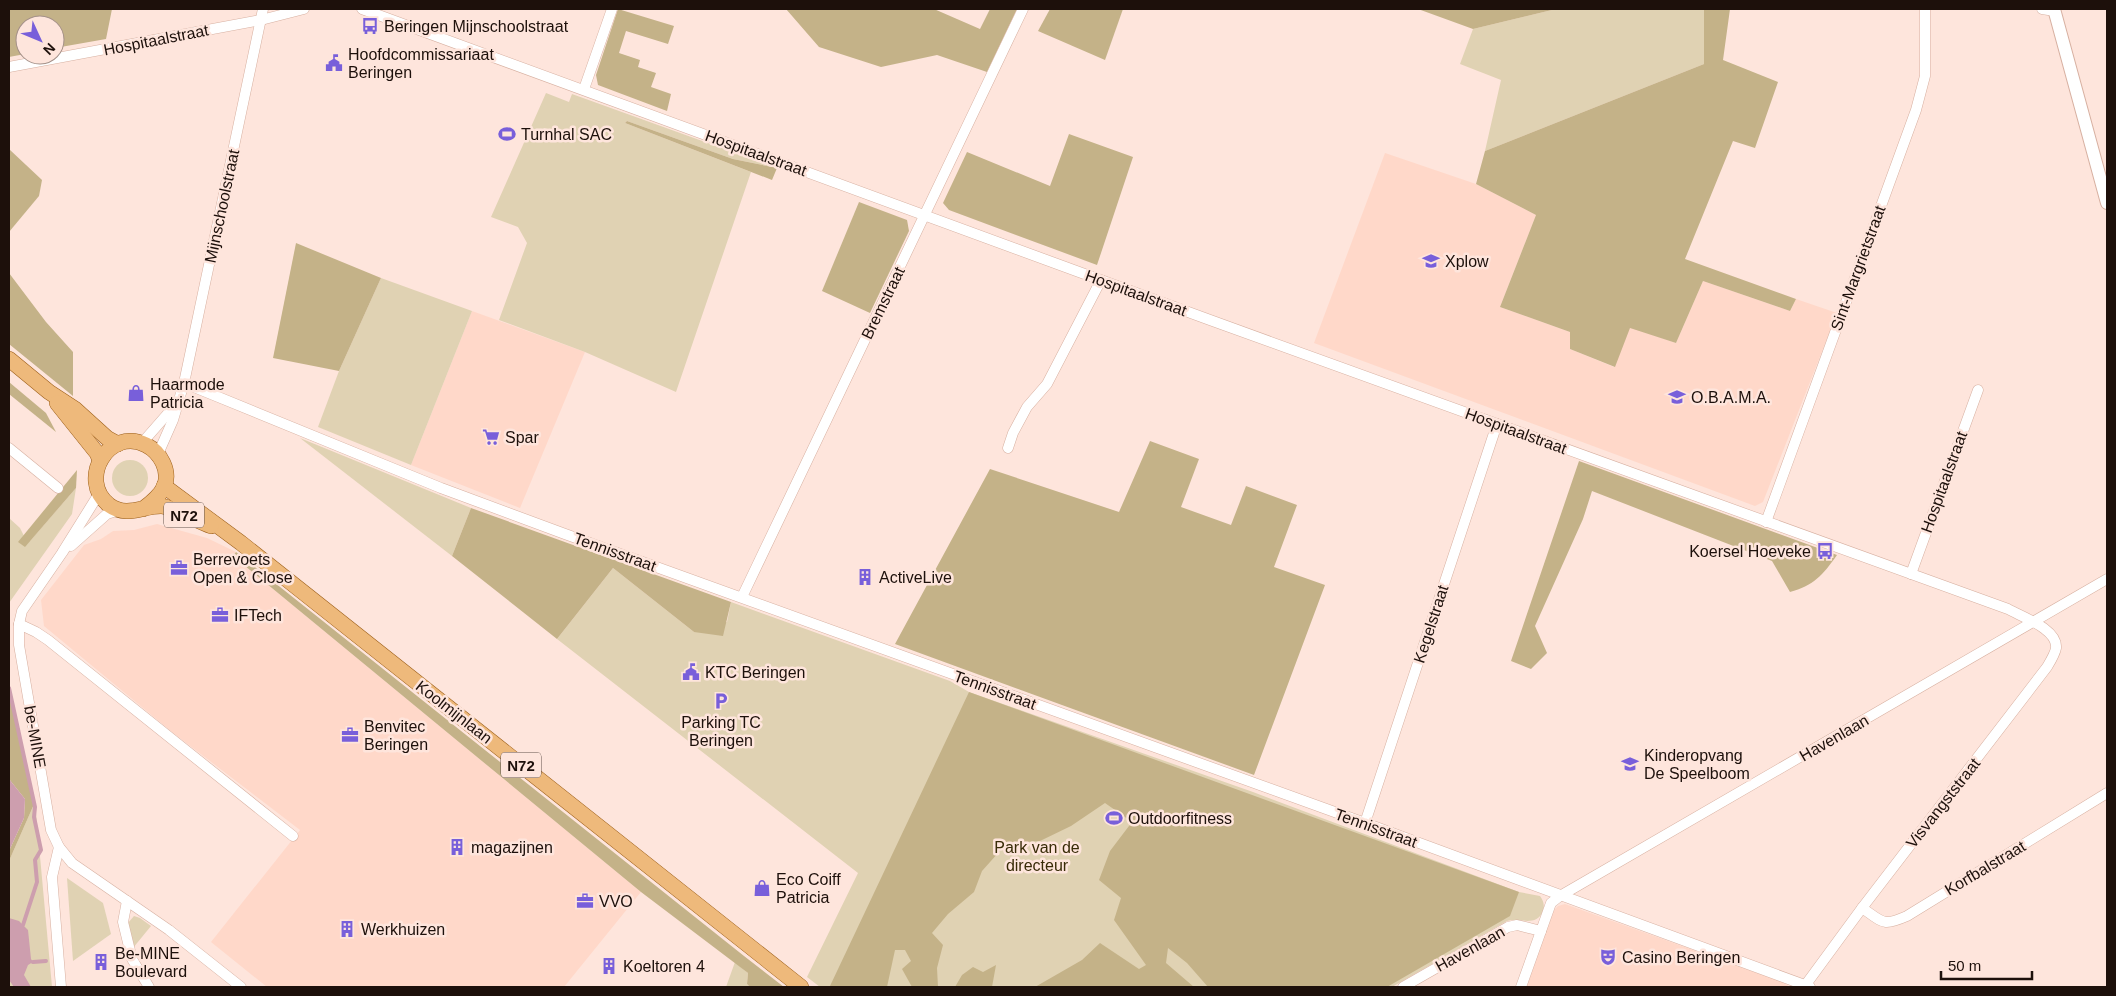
<svg xmlns="http://www.w3.org/2000/svg" width="2116" height="996" viewBox="0 0 2116 996" font-family="Helvetica,sans-serif">
	<style>
		.built { fill: #ffd8c9 }
		.green { fill: #e0d2b3 }
		.forest { fill: #c4b288 }
		.water { fill: #cd9eae }
		.lines { fill: none; stroke-linecap: round; stroke-linejoin: round }
		.stream { stroke: #cd9eae; stroke-width: 4 }
		.minor-casing { stroke: #d7b0a1; stroke-width: 11 }
		.tertiary-casing { stroke: #d7b0a1; stroke-width: 14 }
		.primary-casing { stroke: #9d601b; stroke-width: 16 }
		.minor { stroke: #fff; stroke-width: 10 }
		.tertiary { stroke: #fff; stroke-width: 12 }
		.primary { stroke: #eeb97b; stroke-width: 15 }
		.labels { text-anchor: middle; dominant-baseline: central; stroke-width: 5; stroke-linejoin: round; paint-order: stroke }
		.shield { fill: #fee5dc; stroke: #60504a; stroke-width: 1 }
		.shield-label { font-size: 15px; font-weight: bold; fill: #1d100b }
		.poi-label { font-size: 16px; fill: #1d100b; stroke: #fee5dc; text-anchor: start }
		.street-label { font-size: 16px; fill: #1d100b; stroke: #fee5dc }
		.park-label { font-size: 16px; fill: #382b07; stroke: #fee5dc }
	</style>
	<rect width="100%" height="100%" fill="#fee5dc"/>
	<g class="built">
		<path d="M1385,153L1476,184L1536,215L1500,307L1570,332V349L1614,367L1630,327L1676,343L1703,281L1790,311L1796,299L1837,313L1763,502L1755,506L1314,343Z"/>
		<path d="M472,311L585,352L520,508L411,465Z"/>
		<path d="M157,524L207,538L236,552L233,556L641,892L564,987H267L211,942L300,830L172,732L44,626L41,600L84,545L101,539L113,531L134,530Z"/>
		<path d="M1565,904L1782,982L1790,987H1526L1554,910L1558,906Z"/>
	</g>
	<g class="green">
		<path d="M1556,9H1704V64L1485,151L1501,80L1460,64L1473,29Z"/>
		<path d="M546,93L569,102L572,94L777,168L733,159L627,121L625,123L751,172L676,392L585,352L499,320L527,243L518,227L491,217Z"/>
		<path d="M381,278L472,311L411,465L318,427L339,371Z"/>
		<path d="M300,438L471,508L452,556Z"/>
		<circle cx="130" cy="478" r="18"/>
		<path d="M76,488L72,514L9,603V518L20,528L24,536L30,541Z"/>
		<path d="M613,568L694,632L727,622L731,602L950,681L969,692L1253,792L1519,892L1540,896C1543,900 1545,905 1543,911C1536,928 1519,917 1507,921L1392,987H820L807,977L858,873L557,639Z"/>
		<path d="M35,802L52,987H9V861Z"/>
		<path d="M67,878L103,903L111,934L73,961Z"/>
		<path d="M134,916L140,918L151,926L133,948L128,923Z"/>
		<path d="M735,962L748,973L747,984L750,987H726Z"/>
	</g>
	<g class="forest">
		<path d="M9,9H112L106,39L55,48V25H25V54L9,57Z"/>
		<path d="M618,9L674,26L668,44L626,31L619,53L640,60L638,67L656,73L651,87L671,94L667,111L598,85L596,75Z"/>
		<path d="M786,9H934L980,29L990,9H1017L987,72L937,55L881,67L819,47Z"/>
		<path d="M1050,9H1123L1105,60L1038,31Z"/>
		<path d="M1418,9H1556L1473,29Z"/>
		<path d="M1704,9H1730L1723,60L1778,82L1755,148L1733,141L1685,259L1796,299L1790,311L1703,281L1676,343L1630,328L1615,367L1570,349V332L1500,307L1536,215L1476,184L1485,151L1704,64Z"/>
		<path d="M627,121L733,159L777,168L772,180L625,123Z"/>
		<path d="M1069,134L1133,157L1097,265L949,210L943,203L967,152L1050,186Z"/>
		<path d="M9,149L42,180L39,196L9,232Z"/>
		<path d="M859,202L907,220L909,231L870,313L822,291Z"/>
		<path d="M296,243L381,278L339,371L273,358Z"/>
		<path d="M9,273L46,322L73,352V396L9,344Z"/>
		<path d="M9,382L46,413L56,432L9,394Z"/>
		<path d="M1150,441L1199,459L1181,507L1231,525L1246,486L1297,505L1274,567L1325,585L1254,775L895,644L990,469L1119,512Z"/>
		<path d="M1579,461L1837,555C1823,575 1813,586 1790,592L1772,561L1592,491L1583,519L1535,626L1547,653L1531,669L1511,661Z"/>
		<path d="M77,470L76,488L25,547L18,542Z"/>
		<path d="M471,508L731,602L723,636L694,632L613,568L557,639L452,556Z"/>
		<path d="M236,552L744,956L784,987H750L747,984L748,973L641,892L233,556Z"/>
		<path d="M9,691L35,802L9,861V851L24,818L25,799L9,779Z"/>
		<path d="M969,692L1519,892L1510,916L1387,987H1208L1187,963L1168,948L1166,963L1194,987H1035L1082,960L1100,943L1139,969L1146,965L1114,920L1121,898L1099,880L1110,851L1132,822L1105,803L1071,826L1040,841L1007,843L982,871L974,892L948,914L932,933L943,945L937,968L938,987H912L902,969L911,961L905,950H895L887,987H831L830,986Z"/>
		<path d="M996,965L992,987H955L962,975L973,967L983,972Z"/>
	</g>
	<g class="water">
		<path d="M9,779L25,799L24,818L9,851Z"/>
		<path d="M9,918L19,921L28,930L31,959L33,962L28,965L24,975L31,987H14L9,980Z"/>
	</g>
	<g class="lines">
		<g class="stream">
			<path d="M9,688L35,807L34,817L41,850L35,860L37,882L23,925"/>
			<path d="M33,962L46,961"/>
		</g>
		<g class="minor-casing">
			<g id="minor">
				<path d="M362,9L1210,320L2008,609C2022,617 2058,629 2056,648C2055,654 2050,662 2047,667L1862,908L1804,987"/>
				<path d="M2042,9L2055,11"/>
				<path d="M9,67L261,20L304,9"/>
				<path d="M584,89L612,9"/>
				<path d="M184,383L441,488L565,534L1365,823L1810,987"/>
				<path d="M142,443L177,403"/>
				<path d="M9,448L58,488"/>
				<path d="M1008,448L1013,433L1027,407L1047,384L1101,280"/>
				<path d="M158,454L173,420L184,383L263,9"/>
				<path d="M100,492L62,553L22,611L19,624V645L51,830L59,847L72,863L169,930L241,987"/>
				<path d="M1766,522L1916,110L1925,76V9"/>
				<path d="M71,546L107,514L119,510"/>
				<path d="M1911,574L1978,390"/>
				<path d="M742,597L1023,9"/>
				<path d="M19,624L36,632L48,640L293,836"/>
				<path d="M1365,823L1497,424"/>
				<path d="M59,847L52,877L61,987"/>
				<path d="M127,901L123,922L132,959L149,987"/>
				<path d="M1862,908C1883,922 1882,927 1907,916L2107,793"/>
				<path d="M1403,987L1508,927L1517,925L1541,931"/>
				<path d="M1521,987L1551,903L1560,896L2107,579"/>
			</g>
		</g>
		<g class="tertiary-casing">
			<path id="tertiary" d="M2054,9L2107,203"/>
		</g>
		<g class="primary-casing">
			<g id="primary">
				<path d="M9,359L49,392L75,409L107,438L118,444"/>
				<path d="M57,403L97,453L100,460"/>
				<path d="M164,486L241,543L801,987"/>
				<path d="M143,509C151,503 160,496 164,487C171,471 160,452 146,445C109,426 77,480 109,505C127,518 142,506 161,506C170,506 199,522 211,526"/>
			</g>
		</g>
		<use href="#minor" class="minor"/>
		<use href="#tertiary" class="tertiary"/>
		<use href="#primary" class="primary"/>
	</g>
	<defs>
		<g id="bus-bare" transform="scale(1.35)"><path d="M-5-6H5V4H4V6H2V4H-2V6H-4V4H-5ZM-3.5-4V0h7V-4ZM-3.5 1.2v1.5H-2V1.2ZM2 1.2v1.5H3.5V1.2Z" fill="#785fda" stroke="#fee5dc" stroke-width="2.5" paint-order="stroke"/></g>
		<g id="civic-bare" transform="scale(1.35)"><path d="M-.6-6.5H3V-4.5H.6V-3L4-1V1h2V6H-6V1h2V-1L-.6-3ZM-1.2 2.5V6h2.4V2.5Z" fill="#785fda" stroke="#fee5dc" stroke-width="2.5" paint-order="stroke"/></g>
		<g id="stadium-bare" transform="scale(1.35)"><path d="M0-5a6.5 5 0 1 0 0 10a6.5 5 0 1 0 0-10ZM-3.5-1.8h7v3.6h-7Z" fill="#785fda" stroke="#fee5dc" stroke-width="2.5" paint-order="stroke"/></g>
		<g id="school-bare" transform="scale(1.35)"><path d="M0-5L7-2L0 1L-7-2ZM-4 1L0 2.5L4 1V4Q0 6-4 4Z" fill="#785fda" stroke="#fee5dc" stroke-width="2.5" paint-order="stroke"/></g>
		<g id="shop-bare" transform="scale(1.35)"><path d="M-5-2.5h2.3a2.7 3.5 0 0 1 5.4 0H5L5.5 6h-11ZM-1.5-2.5h3a1.5 2.3 0 0 0-3 0Z" fill="#785fda" stroke="#fee5dc" stroke-width="2.5" paint-order="stroke"/></g>
		<g id="supermarket-bare" transform="scale(1.35)"><path d="M-6-5.5h2.5l.6 2H6L4.5 2H-2.5L-4.4-4H-6ZM-1.5 3.2a1.3 1.3 0 1 0 .1 0ZM3 3.2a1.3 1.3 0 1 0 .1 0Z" fill="#785fda" stroke="#fee5dc" stroke-width="2.5" paint-order="stroke"/></g>
		<g id="office-bare" transform="scale(1.35)"><path d="M-6-3h4V-5.5h4V-3h4V5H-6ZM-1-4.5V-3h2v-1.5ZM-6 0V1H6V0Z" fill="#785fda" stroke="#fee5dc" stroke-width="2.5" paint-order="stroke"/></g>
		<g id="building-bare" transform="scale(1.35)"><path d="M-4-6H4V6H1V3H-1V6H-4ZM-2.5-4.3h1.7v1.8h-1.7ZM.8-4.3h1.7v1.8H.8ZM-2.5-1h1.7V.8h-1.7ZM.8-1h1.7V.8H.8Z" fill="#785fda" stroke="#fee5dc" stroke-width="2.5" paint-order="stroke"/></g>
		<g id="parking-bare" transform="scale(1.35)"><path d="M-3.5-5.5H1a3.5 3.5 0 0 1 0 7H-1V5.5H-3.5ZM-1-3.4V-.6H.8a1.4 1.4 0 0 0 0-2.8Z" fill="#785fda" stroke="#fee5dc" stroke-width="2.5" paint-order="stroke"/></g>
		<g id="theatre-bare" transform="scale(1.35)"><path d="M-5-5.5Q0-4 5-5.5V0Q5 5 0 6Q-5 5-5 0ZM-3.3-2.5H-1v1.5H-3.3ZM1-2.5H3.3v1.5H1ZM-2.8 1Q0 5.5 2.8 1Z" fill="#785fda" stroke="#fee5dc" stroke-width="2.5" paint-order="stroke"/></g>
	</defs>
	<g fill-rule="evenodd">
		<use href="#bus-bare" x="370" y="26"/>
		<use href="#civic-bare" x="334" y="63"/>
		<use href="#stadium-bare" x="507" y="134"/>
		<use href="#school-bare" x="1431" y="261"/>
		<use href="#shop-bare" x="136" y="393"/>
		<use href="#school-bare" x="1677" y="397"/>
		<use href="#supermarket-bare" x="491" y="437"/>
		<use href="#bus-bare" x="1825" y="551"/>
		<use href="#office-bare" x="179" y="568"/>
		<use href="#building-bare" x="865" y="577"/>
		<use href="#office-bare" x="220" y="615"/>
		<use href="#civic-bare" x="691" y="672"/>
		<use href="#parking-bare" x="721" y="701"/>
		<use href="#office-bare" x="350" y="735"/>
		<use href="#school-bare" x="1630" y="764"/>
		<use href="#stadium-bare" x="1114" y="818"/>
		<use href="#building-bare" x="457" y="847"/>
		<use href="#shop-bare" x="762" y="888"/>
		<use href="#office-bare" x="585" y="901"/>
		<use href="#building-bare" x="347" y="929"/>
		<use href="#theatre-bare" x="1608" y="957"/>
		<use href="#building-bare" x="101" y="962"/>
		<use href="#building-bare" x="609" y="966"/>
	</g>
	<g class="labels">
		<g class="shield">
			<rect x="164" y="502.5" width="40" height="25" rx="4"/>
			<rect x="501" y="752.5" width="40" height="25" rx="4"/>
		</g>
		<g class="shield-label">
			<text x="184" y="515">N72</text>
			<text x="521" y="765">N72</text>
		</g>
		<g class="poi-label">
			<text x="384" y="26">Beringen Mijnschoolstraat</text>
			<text x="348" y="54">Hoofdcommissariaat<tspan x="348" dy="18">Beringen</tspan></text>
			<text x="521" y="134">Turnhal SAC</text>
			<text x="1445" y="261">Xplow</text>
			<text x="150" y="384">Haarmode<tspan x="150" dy="18">Patricia</tspan></text>
			<text x="1691" y="397">O.B.A.M.A.</text>
			<text x="505" y="437">Spar</text>
			<text x="1811" y="551" text-anchor="end">Koersel Hoeveke</text>
			<text x="193" y="559">Berrevoets<tspan x="193" dy="18">Open &amp; Close</tspan></text>
			<text x="879" y="577">ActiveLive</text>
			<text x="234" y="615">IFTech</text>
			<text x="705" y="672">KTC Beringen</text>
			<text x="721" y="722" text-anchor="middle">Parking TC<tspan x="721" dy="18">Beringen</tspan></text>
			<text x="364" y="726">Benvitec<tspan x="364" dy="18">Beringen</tspan></text>
			<text x="1644" y="755">Kinderopvang<tspan x="1644" dy="18">De Speelboom</tspan></text>
			<text x="1128" y="818">Outdoorfitness</text>
			<text x="471" y="847">magazijnen</text>
			<text x="776" y="879">Eco Coiff<tspan x="776" dy="18">Patricia</tspan></text>
			<text x="599" y="901">VVO</text>
			<text x="361" y="929">Werkhuizen</text>
			<text x="115" y="953">Be-MINE<tspan x="115" dy="18">Boulevard</tspan></text>
			<text x="1622" y="957">Casino Beringen</text>
			<text x="623" y="966">Koeltoren 4</text>
		</g>
		<g class="street-label">
			<text transform="translate(156 40) rotate(-11)">Hospitaalstraat</text>
			<text transform="translate(756 153) rotate(20)">Hospitaalstraat</text>
			<text transform="translate(222 206) rotate(-78)">Mijnschoolstraat</text>
			<text transform="translate(1858 268) rotate(-70)">Sint-Margrietstraat</text>
			<text transform="translate(1136 293) rotate(20)">Hospitaalstraat</text>
			<text transform="translate(883 303) rotate(-64)">Bremstraat</text>
			<text transform="translate(1516 431) rotate(20)">Hospitaalstraat</text>
			<text transform="translate(1944 482) rotate(-70)">Hospitaalstraat</text>
			<text transform="translate(615 552) rotate(20)">Tennisstraat</text>
			<text transform="translate(1431 624) rotate(-72)">Kegelstraat</text>
			<text transform="translate(995 690) rotate(20)">Tennisstraat</text>
			<text transform="translate(454 712) rotate(38)">Koolmijnlaan</text>
			<text transform="translate(35 737) rotate(80)">be-MINE</text>
			<text transform="translate(1834 738) rotate(-30)">Havenlaan</text>
			<text transform="translate(1943 803) rotate(-52)">Visvangststraat</text>
			<text transform="translate(1376 828) rotate(20)">Tennisstraat</text>
			<text transform="translate(1985 868) rotate(-31)">Korfbalstraat</text>
			<text transform="translate(1470 949) rotate(-29)">Havenlaan</text>
		</g>
		<g class="park-label">
			<text x="1037" y="847">Park van de<tspan x="1037" dy="18">directeur</tspan></text>
		</g>
	</g>
	<rect width="2116" height="996" fill="none" stroke="#1d100b" stroke-width="20"/>
	<g transform="translate(40 40) rotate(134)"><circle r="24" fill="#fee5dc" stroke="#a49088"/>
	<path d="M0-4L9 19L0 12L-9 19Z" fill="#785fda"/>
	<text y="-8" font-size="14" font-weight="bold" text-anchor="middle" fill="#1d100b">N</text>
	</g>
	<path d="M1941 971v8h91v-8" fill="none" stroke="#1d100b" stroke-width="2.5"/>
	<text x="1948" y="971" font-size="15" fill="#1d100b" stroke="#fee5dc" stroke-width="4" paint-order="stroke">50 m</text>
</svg>
